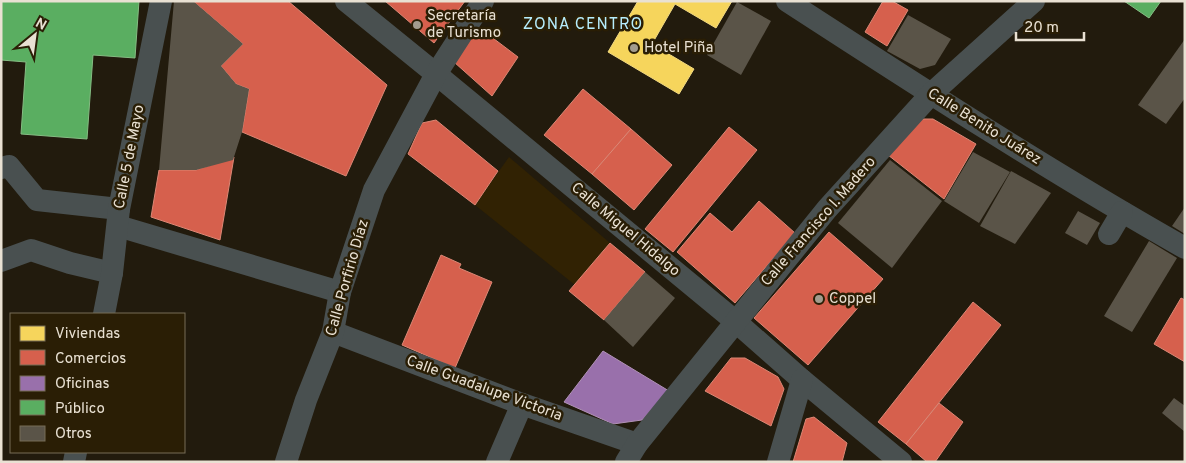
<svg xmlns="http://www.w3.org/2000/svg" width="1186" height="463" viewBox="0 0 1186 463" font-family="Overpass,sans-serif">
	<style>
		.built { fill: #312203 }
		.homes { fill: #f6d55c; stroke: #f2d980 }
		.shops { fill: #d6604d; stroke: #dc8775 }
		.offices { fill: #9970ab; stroke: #b192b7 }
		.public { fill: #5aae61; stroke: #85bd83 }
		.building { fill: #5a5448 }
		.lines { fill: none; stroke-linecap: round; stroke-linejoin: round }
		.minor { stroke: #495050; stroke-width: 22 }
		.poi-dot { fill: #a39c8e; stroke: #2a1e05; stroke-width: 2 }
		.labels { text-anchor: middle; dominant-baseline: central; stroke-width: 5; stroke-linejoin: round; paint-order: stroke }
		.poi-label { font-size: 15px; fill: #e9e1d3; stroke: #2a1e05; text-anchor: start }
		.street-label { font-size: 15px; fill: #e9e1d3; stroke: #2a1e05 }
		.neighbourhood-label { font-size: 16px; letter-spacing: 1px; fill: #b6edfd; stroke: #2a1e05 }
	</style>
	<rect width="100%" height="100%" fill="#221b0d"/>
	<path class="built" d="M509,157L610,243L575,285L475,205Z"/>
	<path class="homes" d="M638,1H732L716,28L675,4L652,44L694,69L679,94L608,52Z"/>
	<g class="shops">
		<path d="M193,1H288L387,85L346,176L242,132L249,89L236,84L221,66L243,44Z"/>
		<path d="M385,1H465L434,43Z"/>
		<path d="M883,1H892L908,10L887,46L865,32Z"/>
		<path d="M477,26L518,57L492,96L454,62Z"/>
		<path d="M583,89L631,129L592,174L544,135Z"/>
		<path d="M917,119H933L976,144L944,199L888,155Z"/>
		<path d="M436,120L498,171L475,205L408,154L422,123Z"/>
		<path d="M729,127L757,150L673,252L645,229Z"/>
		<path d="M631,129L672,165L634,210L592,174Z"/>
		<path d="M234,157L220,240L151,217L159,170H196Z"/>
		<path d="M759,201L795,233L735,303L677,252L710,213L732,232Z"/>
		<path d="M829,232L883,279L808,365L754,318Z"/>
		<path d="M610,243L645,272L604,320L569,291Z"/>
		<path d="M441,255L461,264L459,268L492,282L455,368L402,345Z"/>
		<path d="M1181,298L1185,300V362L1154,344Z"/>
		<path d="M973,302L1001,325L906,444L878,422Z"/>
		<path d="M731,358H745L778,377L784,389L771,426L705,391Z"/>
		<path d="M939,403L963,422L935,462H927L906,444Z"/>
		<path d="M814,417L847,443L842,462H793L806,419Z"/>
	</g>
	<path class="offices" d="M603,351L669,391L642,420L613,424L564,402Z"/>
	<g class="public">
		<path d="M1,1H139L135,58L93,55L87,139L21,134L26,62L1,60Z"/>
		<path d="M1124,1H1161L1149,18Z"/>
	</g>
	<g class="building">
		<path d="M174,1H193L243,44L221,66L236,84L249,89L242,132L233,160L196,170H159Z"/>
		<path d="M737,2L771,21L741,75L707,55Z"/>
		<path d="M908,15L951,39L935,65L920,69L887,51Z"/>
		<path d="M1185,39V98L1166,124L1138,105Z"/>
		<path d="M973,152L1010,172L979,223L944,201Z"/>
		<path d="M890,160L942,201L892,268L838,223Z"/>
		<path d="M1011,171L1051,193L1015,244L980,226Z"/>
		<path d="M1185,207V234L1172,226Z"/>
		<path d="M1078,211L1100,223L1087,245L1065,233Z"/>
		<path d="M1149,241L1177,258L1132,332L1104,316Z"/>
		<path d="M645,272L675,298L633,347L604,320Z"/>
		<path d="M1174,398L1185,406V432L1162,413Z"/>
	</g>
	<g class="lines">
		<g class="minor">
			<path d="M346,1L436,74L735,321L802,380L901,462"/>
			<path d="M787,1C918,86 1049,171 1185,248"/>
			<path d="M1,168L9,166L37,200L119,209"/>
			<path d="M118,226L340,292"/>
			<path d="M1109,234L1122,212"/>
			<path d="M1,261L31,250L70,263L112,273"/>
			<path d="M104,314L112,273L119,209L161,1"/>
			<path d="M333,332L522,404L637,444"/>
			<path d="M74,462L76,452"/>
			<path d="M286,462L306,400L333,332L340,292L374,190L436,74L483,1"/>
			<path d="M497,462L522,404"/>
			<path d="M626,462L637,444L827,209L931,94L1034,1"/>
			<path d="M778,462L802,380"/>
		</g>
	</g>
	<g class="poi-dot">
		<circle cx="417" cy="25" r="5"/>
		<circle cx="634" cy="48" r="5"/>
		<circle cx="819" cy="299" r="5"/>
	</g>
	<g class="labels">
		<g class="poi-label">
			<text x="427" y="16">Secretaría<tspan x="427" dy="17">de Turismo</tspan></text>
			<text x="644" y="48">Hotel Piña</text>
			<text x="829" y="299">Coppel</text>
		</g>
		<g class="street-label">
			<text transform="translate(984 127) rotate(32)">Calle Benito Juárez</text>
			<text transform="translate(130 157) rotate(-79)">Calle 5 de Mayo</text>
			<text transform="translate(819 222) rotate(-49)">Calle Francisco I. Madero</text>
			<text transform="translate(625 230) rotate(40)">Calle Miguel Hidalgo</text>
			<text transform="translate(348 278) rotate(-74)">Calle Porfirio Díaz</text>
			<text transform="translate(484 389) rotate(20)">Calle Guadalupe Victoria</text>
		</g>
		<g class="neighbourhood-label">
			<text x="583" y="25">ZONA CENTRO</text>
		</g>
	</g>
	<rect width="1186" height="463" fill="none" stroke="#e9e1d3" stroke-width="5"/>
	<rect x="10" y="313" width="175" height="140" fill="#2a1e05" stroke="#766c57"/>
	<rect x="20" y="326" width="25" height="15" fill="#f6d55c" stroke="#766c57"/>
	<text x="55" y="338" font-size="15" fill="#e9e1d3">Viviendas</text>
	<rect x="20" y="350" width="25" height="15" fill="#d6604d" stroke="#766c57"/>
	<text x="55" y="363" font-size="15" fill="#e9e1d3">Comercios</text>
	<rect x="20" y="376" width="25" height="15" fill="#9970ab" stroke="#766c57"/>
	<text x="55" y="388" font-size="15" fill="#e9e1d3">Oficinas</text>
	<rect x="20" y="400" width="25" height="15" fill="#5aae61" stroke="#766c57"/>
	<text x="55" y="413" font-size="15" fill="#e9e1d3">Público</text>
	<rect x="20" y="426" width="25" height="15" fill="#5a5448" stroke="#766c57"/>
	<text x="55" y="438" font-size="15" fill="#e9e1d3">Otros</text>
	<g transform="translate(35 35) rotate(29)" stroke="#2a1e05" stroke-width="4" paint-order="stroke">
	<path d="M0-4L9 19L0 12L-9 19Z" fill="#e9e1d3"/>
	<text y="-8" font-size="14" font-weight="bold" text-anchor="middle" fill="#e9e1d3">N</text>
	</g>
	<path d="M1016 32v8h68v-8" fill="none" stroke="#e9e1d3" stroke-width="2.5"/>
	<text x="1024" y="32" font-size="15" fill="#e9e1d3" stroke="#2a1e05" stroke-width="4" paint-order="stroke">20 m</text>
</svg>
